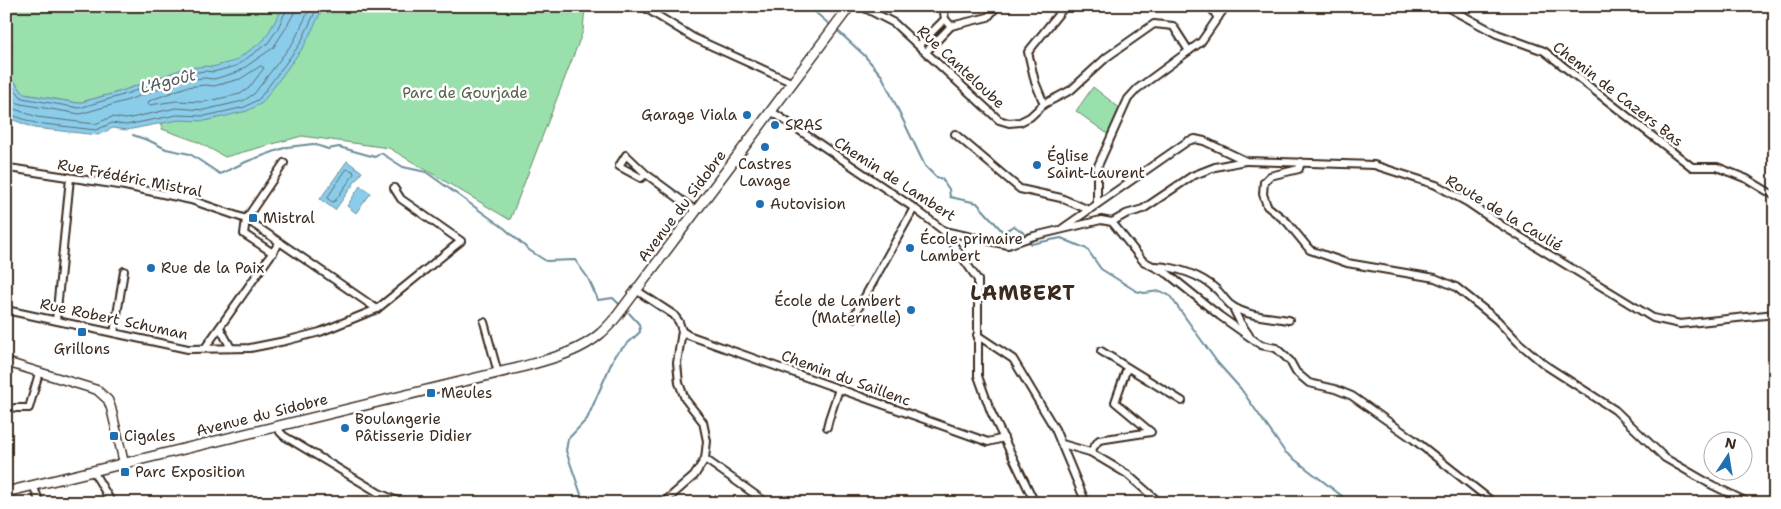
<svg xmlns="http://www.w3.org/2000/svg" width="1781" height="509" viewBox="0 0 1781 509" font-family="'Shantell Sans',sans-serif">
	<style>
		.built { fill: #ffeee9 }
		.green { fill: #99e0ad; stroke: #6a8566 }
		.water { fill: #8acdeb; stroke: #6a8c99 }
		.lines { fill: none; stroke-linecap: round; stroke-linejoin: round }
		.shore { stroke: #5b6b70; stroke-width: 1 }
		.stream { stroke: #6a8c99; stroke-width: 2 }
		.minor-casing { stroke: #3b2a1e; stroke-width: 10 }
		.tertiary-casing { stroke: #3b2a1e; stroke-width: 11 }
		.secondary-casing { stroke: #3b2a1e; stroke-width: 12 }
		.minor { stroke: #fff; stroke-width: 6 }
		.tertiary { stroke: #fff; stroke-width: 8 }
		.secondary { stroke: #fff; stroke-width: 9 }
		.poi-dot { fill: #1f6fb2; stroke: #fff; stroke-width: 2 }
		.labels { text-anchor: middle; dominant-baseline: central; stroke-width: 5; stroke-linejoin: round; paint-order: stroke }
		.street-label { font-size: 15px; fill: #3b2a1e; stroke: #fff }
		.park-label { font-size: 15px; fill: #576149; stroke: #fff }
		.poi-label { font-size: 15px; fill: #3b2a1e; stroke: #fff; text-anchor: start }
		.water-label { font-size: 16px; font-style: italic; fill: #535b5c; stroke: #fff }
		.district-label { font-size: 20px; font-weight: bold; letter-spacing: 1px; fill: #3b2a1e; stroke: #fff }
	</style>
	<rect width="100%" height="100%" fill="#fff"/>
	<filter id="ink" filterUnits="userSpaceOnUse"><feTurbulence type="fractalNoise" baseFrequency=".02" numOctaves="2"/><feDisplacementMap in="SourceGraphic" scale="10" xChannelSelector="R" yChannelSelector="G"/><feConvolveMatrix kernelMatrix="1 2 1 2 8 2 1 2 1" color-interpolation-filters="sRGB"/></filter>
	<g filter="url(#ink)">
		<path class="built" d="M825,6H842L833,19Z"/>
		<g class="green">
			<path d="M6,6H585L583,31L510,220L389,148L302,136L225,157L198,142L162,129V76L122,91L78,103L24,94L10,76L12,45Z"/>
			<path d="M1093,87L1121,109L1109,135L1076,111Z"/>
		</g>
		<g class="water">
			<path d="M284,6H324L304,46L262,103L247,111L205,121L178,120L127,130L113,128L98,135L34,128L6,117V12L12,45L10,76L24,94L78,103L122,91L182,69L206,66L212,67L235,61L264,40Z"/>
			<path d="M347,161L362,172L335,210L320,199Z"/>
			<path d="M360,186L371,193L356,213L347,206Z"/>
		</g>
		<g class="lines">
			<g class="shore">
				<path d="M261,66L264,68L249,88L240,94L204,102L176,101L150,105L148,104L149,101L186,87L205,85L214,86L240,79Z"/>
				<path d="M6,78L22,98L79,108L123,95L183,74L205,71L213,72L236,66L268,43L278,28L288,6"/>
				<path d="M6,89L16,102L21,104L80,114L125,101L184,80L205,78L214,79L238,72L273,48L284,31L294,13L295,6"/>
				<path d="M6,106L37,117L95,124L112,117L126,119L176,108L204,110L243,101L254,94L294,41L311,6"/>
				<path d="M6,113L35,123L96,130L112,123L126,125L177,115L205,116L245,107L259,99L300,44L318,6"/>
				<path d="M347,169L353,171L354,174L335,201L332,202L328,199V197Z"/>
			</g>
			<g class="stream">
				<path d="M808,6L829,24"/>
				<path d="M839,32L864,55L882,76L925,166L936,177L942,179L949,189L950,197L977,203L1003,232L1014,226L1024,233"/>
				<path d="M133,135L150,141L166,149L190,154L220,174L248,161L287,147L313,144L328,149L339,147L375,157L381,153L403,167L426,172L504,228L529,250L546,261L575,260L588,278L598,300L613,298L619,304"/>
				<path d="M1029,241L1031,244L1061,238L1087,249L1101,269L1136,291L1144,293L1160,291L1170,296L1217,362L1241,389L1285,452L1351,503"/>
				<path d="M584,503L566,451L568,439L587,419L615,355L640,332L639,324L629,313"/>
			</g>
			<g class="minor-casing">
				<g id="minor">
					<path d="M642,6L694,38L793,83"/>
					<path d="M861,6L894,23L999,120L1009,123L1020,122L1030,117L1044,104L1071,90L1107,57L1154,24L1173,26L1189,51"/>
					<path d="M1210,6L1218,18"/>
					<path d="M1445,6L1497,34L1544,51L1692,167H1717L1747,179L1775,196"/>
					<path d="M951,26L988,17L997,6"/>
					<path d="M919,45L945,19"/>
					<path d="M926,52L951,26L945,19L943,6"/>
					<path d="M1044,104L1035,82L1028,52L1065,6"/>
					<path d="M771,111L914,208L944,231L1008,245L1034,236L1101,220L1112,222L1143,261L1168,274L1220,316L1261,345L1276,348L1290,361L1296,372L1309,383L1335,389L1352,396L1413,439L1494,503"/>
					<path d="M955,134L1020,189L1061,198L1089,210"/>
					<path d="M1301,162L1299,169L1270,176L1264,182L1263,194L1267,206L1287,222L1310,250L1347,263L1435,278L1456,287L1497,320L1519,343L1545,365L1615,410L1665,458L1710,484L1749,503"/>
					<path d="M9,168L125,186L191,200L246,219L377,309"/>
					<path d="M646,174L641,178L619,166L626,155L646,174L696,211"/>
					<path d="M1097,204V168L1128,99L1137,89L1201,42L1226,6"/>
					<path d="M1112,222L1126,214L1143,209L1192,176L1215,167L1245,161"/>
					<path d="M1063,228L1188,141L1195,139L1204,141L1246,161L1374,165L1436,185L1467,202L1501,225L1653,318L1680,324L1775,314"/>
					<path d="M944,231L978,280V376L991,412L1035,503"/>
					<path d="M273,253L244,234L246,219L284,163"/>
					<path d="M1156,266C1176,267 1201,275 1216,289C1222,294 1226,302 1232,306C1248,317 1271,317 1289,320"/>
					<path d="M636,290L674,315L679,322L682,331L677,363L679,383L685,399L703,422L707,441L705,459L694,476L663,503"/>
					<path d="M1232,306L1240,322L1249,335"/>
					<path d="M6,310L188,349L250,348L285,341L320,332L377,309L461,241L401,199L394,188"/>
					<path d="M853,318L914,208"/>
					<path d="M56,320L70,178"/>
					<path d="M484,322L498,373"/>
					<path d="M220,328L231,348"/>
					<path d="M682,331L688,335L988,442L1004,438"/>
					<path d="M114,333L124,271"/>
					<path d="M977,335L1013,359L1055,429L1086,503"/>
					<path d="M205,348L280,242"/>
					<path d="M1101,351L1182,401"/>
					<path d="M15,408H29L39,373"/>
					<path d="M278,425L280,432L284,436L379,493L402,503"/>
					<path d="M827,427L829,419L839,389"/>
					<path d="M1062,444L1090,452L1127,474L1160,503"/>
					<path d="M1090,452L1099,440L1151,432L1115,402L1127,368"/>
					<path d="M705,459L767,503"/>
					<path d="M93,471L112,503"/>
					<path d="M33,485L40,503"/>
				</g>
			</g>
			<g class="tertiary-casing">
				<g id="tertiary">
					<path d="M6,164L9,168L6,172"/>
					<path d="M6,362L97,390L108,400L111,408L124,463"/>
				</g>
			</g>
			<g class="secondary-casing">
				<path id="secondary" d="M6,492L518,368C546,360 579,353 601,333C607,328 612,322 617,316L850,6"/>
			</g>
			<use href="#minor" class="minor"/>
			<use href="#tertiary" class="tertiary"/>
			<use href="#secondary" class="secondary"/>
		</g>
	</g>
	<g class="poi-dot">
		<circle cx="747" cy="115" r="5"/>
		<circle cx="775" cy="125" r="5"/>
		<circle cx="765" cy="147" r="5"/>
		<circle cx="1037" cy="165" r="5"/>
		<circle cx="760" cy="204" r="5"/>
		<rect x="248" y="213" width="10" height="10" rx="2.5"/>
		<circle cx="910" cy="248" r="5"/>
		<circle cx="151" cy="268" r="5"/>
		<circle cx="911" cy="310" r="5"/>
		<rect x="77" y="327" width="10" height="10" rx="2.5"/>
		<rect x="426" y="388" width="10" height="10" rx="2.5"/>
		<circle cx="345" cy="428" r="5"/>
		<rect x="109" y="431" width="10" height="10" rx="2.5"/>
		<rect x="120" y="467" width="10" height="10" rx="2.5"/>
	</g>
	<g class="labels">
		<g class="street-label">
			<text transform="translate(961 67) rotate(43)">Rue Canteloube</text>
			<text transform="translate(1618 94) rotate(38)">Chemin de Cazers Bas</text>
			<text transform="translate(130 178) rotate(11)">Rue Frédéric Mistral</text>
			<text transform="translate(895 179) rotate(33)">Chemin de Lambert</text>
			<text transform="translate(682 206) rotate(-53)">Avenue du Sidobre</text>
			<text transform="translate(1504 213) rotate(31)">Route de la Caulié</text>
			<text transform="translate(114 319) rotate(12)">Rue Robert Schuman</text>
			<text transform="translate(846 378) rotate(20)">Chemin du Saillenc</text>
			<text transform="translate(262 415) rotate(-14)">Avenue du Sidobre</text>
		</g>
		<g class="park-label">
			<text x="465" y="93">Parc de Gourjade</text>
		</g>
		<g class="poi-label">
			<text x="737" y="115" text-anchor="end">Garage Viala</text>
			<text x="785" y="125">SRAS</text>
			<text x="1047" y="156">Église<tspan x="1047" dy="17">Saint-Laurent</tspan></text>
			<text x="765" y="164" text-anchor="middle">Castres<tspan x="765" dy="17">Lavage</tspan></text>
			<text x="770" y="204">Autovision</text>
			<text x="263" y="218">Mistral</text>
			<text x="920" y="239">École primaire<tspan x="920" dy="17">Lambert</tspan></text>
			<text x="161" y="268">Rue de la Paix</text>
			<text x="901" y="301" text-anchor="end">École de Lambert<tspan x="901" dy="17">(Maternelle)</tspan></text>
			<text x="82" y="349" text-anchor="middle">Grillons</text>
			<text x="441" y="393">Meules</text>
			<text x="355" y="419">Boulangerie<tspan x="355" dy="17">Pâtisserie Didier</tspan></text>
			<text x="124" y="436">Cigales</text>
			<text x="135" y="472">Parc Exposition</text>
		</g>
		<g class="water-label">
			<text transform="translate(168 81) rotate(-14)">L'Agoût</text>
		</g>
		<g class="district-label">
			<text x="1023" y="293">LAMBERT</text>
		</g>
	</g>
	<rect width="1781" height="509" fill="none" stroke="#fff" stroke-width="25"/>
	<rect x="12" y="12" width="1756" height="484" fill="none" stroke="#3b2a1e" stroke-width="2" filter="url(#ink)"/>
	<g transform="translate(1728 456) rotate(12)"><circle r="24" fill="#ffffff" stroke="#b1aaa5"/>
	<path d="M0-4L9 19L0 12L-9 19Z" fill="#1f6fb2"/>
	<text y="-8" font-size="14" font-weight="bold" text-anchor="middle" fill="#3b2a1e">N</text>
	</g>
</svg>
